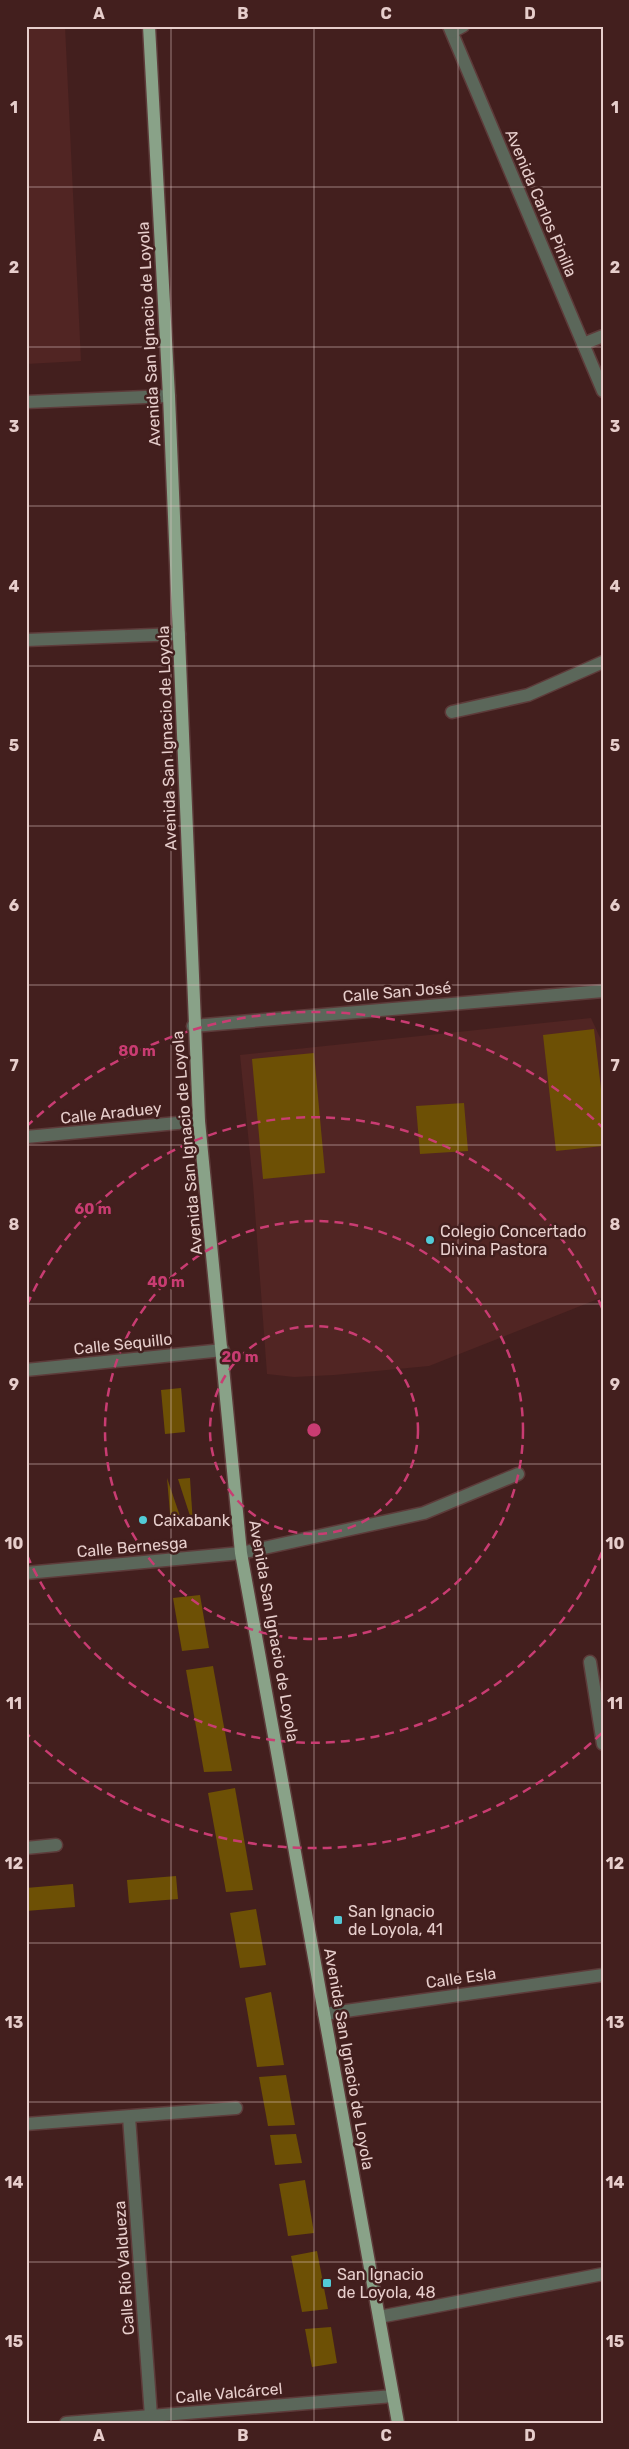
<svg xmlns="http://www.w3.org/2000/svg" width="629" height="2449" viewBox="0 0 629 2449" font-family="Rubik,sans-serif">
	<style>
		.built { fill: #512523 }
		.green { fill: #6d5005 }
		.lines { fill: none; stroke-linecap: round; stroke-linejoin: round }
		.minor-casing { stroke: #5d3b3a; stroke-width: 15 }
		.major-casing { stroke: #5d3b3a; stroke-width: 15 }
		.minor { stroke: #5b675a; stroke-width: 12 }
		.major { stroke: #89a288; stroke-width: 12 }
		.grid { fill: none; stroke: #e7cecc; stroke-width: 1; stroke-opacity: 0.55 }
		.ring { fill: none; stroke: #c93c72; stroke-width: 2.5; stroke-dasharray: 9 6 }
		.poi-dot { fill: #52cbd7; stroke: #431f1e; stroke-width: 2 }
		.labels { text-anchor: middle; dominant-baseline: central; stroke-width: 5; stroke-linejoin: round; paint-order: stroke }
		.street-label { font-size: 16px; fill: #e7cecc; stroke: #431f1e }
		.poi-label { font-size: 16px; fill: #e7cecc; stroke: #431f1e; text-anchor: start }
		.centre { fill: #c93c72; stroke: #431f1e; stroke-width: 2.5 }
		.ring-label { font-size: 15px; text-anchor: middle; font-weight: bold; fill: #c93c72; stroke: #431f1e; stroke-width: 5; stroke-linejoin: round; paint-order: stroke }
		.neatline { fill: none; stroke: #e7cecc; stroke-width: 2 }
		.grid-label { font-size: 16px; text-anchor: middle; font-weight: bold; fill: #e7cecc }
	</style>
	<rect width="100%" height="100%" fill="#431f1e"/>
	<g class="built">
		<path d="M26,26H65L81,361L26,364Z"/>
		<path d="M591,1018L603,1044V1297L429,1366L334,1375L294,1377L267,1374L253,1184L240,1055Z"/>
	</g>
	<g class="green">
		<path d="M594,1029L603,1106V1146L556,1151L543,1035Z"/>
		<path d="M314,1053L325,1173L263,1179L252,1059Z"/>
		<path d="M464,1103L468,1151L420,1154L416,1106Z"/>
		<path d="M181,1388L185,1432L165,1434L161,1390Z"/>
		<path d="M167,1478L183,1525H171Z"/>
		<path d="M190,1478L193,1525L178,1479Z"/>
		<path d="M200,1595L209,1648L182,1651L173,1598Z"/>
		<path d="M213,1666L232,1771L204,1772L186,1670Z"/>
		<path d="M235,1788L253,1890L226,1892L208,1793Z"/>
		<path d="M176,1876L178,1899L129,1903L127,1880Z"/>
		<path d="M73,1884L75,1907L26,1911V1888Z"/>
		<path d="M256,1909L266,1965L240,1968L230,1913Z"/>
		<path d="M271,1992L284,2065L257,2067L245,1998Z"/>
		<path d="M286,2075L295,2125L268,2126L259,2077Z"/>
		<path d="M296,2134L302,2163L275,2165L270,2135Z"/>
		<path d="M305,2180L314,2233L288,2236L279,2184Z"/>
		<path d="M317,2251L328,2309L302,2312L291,2256Z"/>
		<path d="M331,2327L337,2363L312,2367L305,2329Z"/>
	</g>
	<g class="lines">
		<g class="minor-casing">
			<g id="minor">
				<path d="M449,26L603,391"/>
				<path d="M452,32L463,26"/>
				<path d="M583,344L603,336"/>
				<path d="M26,402L169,396"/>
				<path d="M26,640L179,634"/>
				<path d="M452,712L528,695L603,662"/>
				<path d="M193,1026L603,991"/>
				<path d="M26,1137L199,1121"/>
				<path d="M26,1370L223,1350"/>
				<path d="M26,1573L241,1553L424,1513L518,1474"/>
				<path d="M590,1662L603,1744"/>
				<path d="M26,1848L56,1845"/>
				<path d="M324,2014L603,1975"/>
				<path d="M129,2117L151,2416"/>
				<path d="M26,2124L236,2108"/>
				<path d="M379,2317L603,2274"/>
				<path d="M66,2423L393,2396"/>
			</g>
		</g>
		<g class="major-casing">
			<path id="major" d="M149,26L169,396L199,1121L241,1553L398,2423"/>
		</g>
		<use href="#minor" class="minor"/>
		<use href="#major" class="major"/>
	</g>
	<path class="grid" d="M171,26V2423M314,26V2423M458,26V2423M26,187H603M26,347H603M26,506H603M26,666H603M26,826H603M26,985H603M26,1145H603M26,1304H603M26,1464H603M26,1624H603M26,1783H603M26,1943H603M26,2102H603M26,2262H603"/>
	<g class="ring">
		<circle cx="314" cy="1430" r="104"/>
		<circle cx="314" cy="1430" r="209"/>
		<path d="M602 1552A313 313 0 0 1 27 1555M27 1305A313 313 0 0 1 602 1308"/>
		<path d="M602 1733A418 418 0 0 1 26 1733M26 1127A418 418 0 0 1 602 1127"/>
	</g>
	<g class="poi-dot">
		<circle cx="430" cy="1240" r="5"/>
		<circle cx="143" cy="1520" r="5"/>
		<rect x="333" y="1915" width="10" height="10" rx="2.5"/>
		<rect x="322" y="2278" width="10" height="10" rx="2.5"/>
	</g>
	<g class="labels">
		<g class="street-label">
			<text transform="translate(541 203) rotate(67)">Avenida Carlos Pinilla</text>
			<text transform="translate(149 334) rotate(-93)">Avenida San Ignacio de Loyola</text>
			<text transform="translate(167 738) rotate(-92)">Avenida San Ignacio de Loyola</text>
			<text transform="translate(397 992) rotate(-5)">Calle San José</text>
			<text transform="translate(111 1113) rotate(-6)">Calle Araduey</text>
			<text transform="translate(187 1143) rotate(-95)">Avenida San Ignacio de Loyola</text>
			<text transform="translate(123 1344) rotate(-6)">Calle Sequillo</text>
			<text transform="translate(132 1547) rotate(-5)">Calle Bernesga</text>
			<text transform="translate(274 1631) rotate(80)">Avenida San Ignacio de Loyola</text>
			<text transform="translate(461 1978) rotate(-8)">Calle Esla</text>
			<text transform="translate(349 2059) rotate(80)">Avenida San Ignacio de Loyola</text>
			<text transform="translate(124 2268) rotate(-94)">Calle Río Valdueza</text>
			<text transform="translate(229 2393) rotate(-5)">Calle Valcárcel</text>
		</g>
		<g class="poi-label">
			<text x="440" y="1231">Colegio Concertado<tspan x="440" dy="18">Divina Pastora</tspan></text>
			<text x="153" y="1520">Caixabank</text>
			<text x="348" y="1911">San Ignacio<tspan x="348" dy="18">de Loyola, 41</tspan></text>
			<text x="337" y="2274">San Ignacio<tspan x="337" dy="18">de Loyola, 48</tspan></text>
		</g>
	</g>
	<circle cx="314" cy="1430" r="8" class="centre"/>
	<g class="ring-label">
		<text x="137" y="1056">80 m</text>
		<text x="93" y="1214">60 m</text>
		<text x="166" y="1287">40 m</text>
		<text x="240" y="1362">20 m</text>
	</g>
	<rect width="629" height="2449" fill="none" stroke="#431f1e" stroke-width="55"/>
	<rect x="28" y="28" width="574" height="2394" class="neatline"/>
	<g class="grid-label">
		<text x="99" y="19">A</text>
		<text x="243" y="19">B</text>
		<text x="386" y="19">C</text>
		<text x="530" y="19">D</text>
		<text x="14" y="113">1</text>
		<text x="615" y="113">1</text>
		<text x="14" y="273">2</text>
		<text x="615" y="273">2</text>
		<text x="14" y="432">3</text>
		<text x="615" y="432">3</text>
		<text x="14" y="592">4</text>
		<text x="615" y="592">4</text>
		<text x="14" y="751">5</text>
		<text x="615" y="751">5</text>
		<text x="14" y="911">6</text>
		<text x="615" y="911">6</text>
		<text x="14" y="1071">7</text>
		<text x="615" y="1071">7</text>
		<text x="14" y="1230">8</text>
		<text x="615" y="1230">8</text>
		<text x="14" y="1390">9</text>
		<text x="615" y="1390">9</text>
		<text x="14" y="1549">10</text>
		<text x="615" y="1549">10</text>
		<text x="14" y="1709">11</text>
		<text x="615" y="1709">11</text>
		<text x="14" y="1869">12</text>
		<text x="615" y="1869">12</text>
		<text x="14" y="2028">13</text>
		<text x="615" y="2028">13</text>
		<text x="14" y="2188">14</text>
		<text x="615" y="2188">14</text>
		<text x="14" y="2347">15</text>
		<text x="615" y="2347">15</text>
		<text x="99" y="2441">A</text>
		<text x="243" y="2441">B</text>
		<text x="386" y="2441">C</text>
		<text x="530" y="2441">D</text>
	</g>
</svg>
